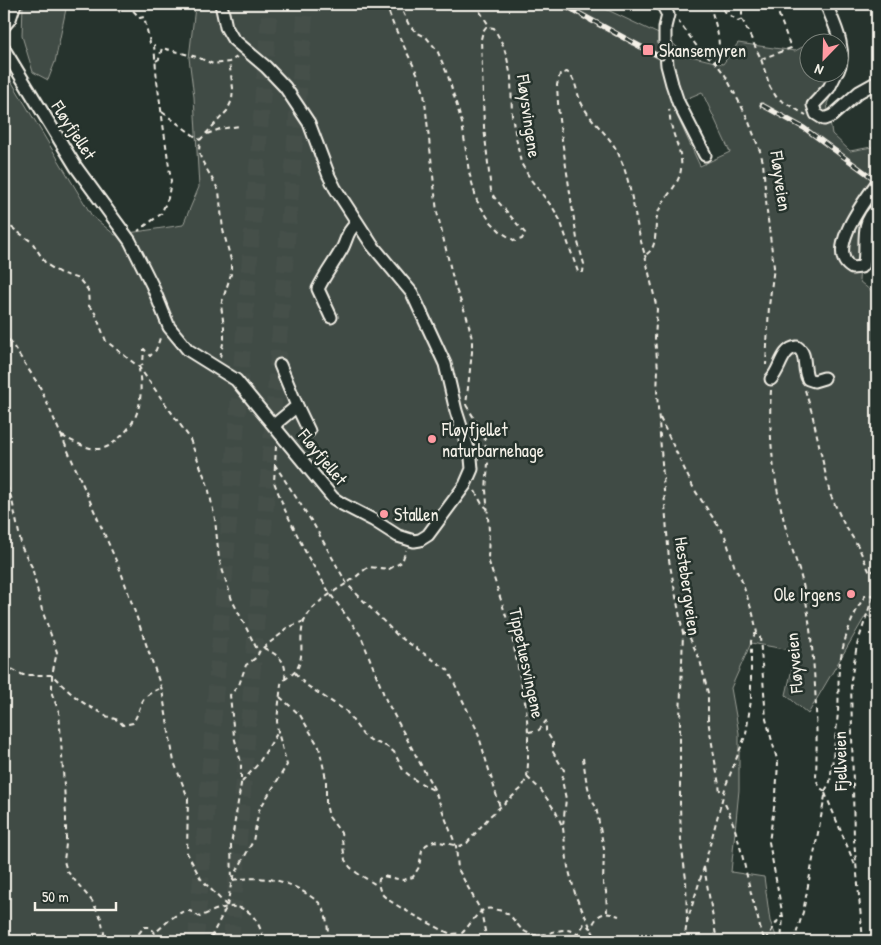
<svg xmlns="http://www.w3.org/2000/svg" width="881" height="945" viewBox="0 0 881 945" font-family="'Patrick Hand',sans-serif">
	<style>
		.green { fill: #414b45; stroke: #9a9e96; fill-rule: evenodd }
		.lines { fill: none; stroke-linecap: round; stroke-linejoin: round }
		.highway-tunnel { stroke: #455049; stroke-width: 16; stroke-dasharray: 16 8; stroke-linecap: butt }
		.minor-casing { stroke: #f4f1e8; stroke-width: 15 }
		.path { stroke: #f4f1e8; stroke-width: 2; stroke-dasharray: 5 4; stroke-linecap: butt }
		.minor { stroke: #26332d; stroke-width: 11 }
		.rail-casing { stroke: #f4f1e8; stroke-width: 5 }
		.rail { stroke: #26332d; stroke-width: 3; stroke-dasharray: 9; stroke-linecap: butt }
		.poi-dot { fill: #ff9aa2; stroke: #26332d; stroke-width: 2 }
		.labels { text-anchor: middle; dominant-baseline: central; stroke-width: 5; stroke-linejoin: round; paint-order: stroke }
		.poi-label { font-size: 18px; fill: #f4f1e8; stroke: #26332d; text-anchor: start }
		.street-label { font-size: 18px; fill: #f4f1e8; stroke: #26332d }
	</style>
	<rect width="100%" height="100%" fill="#26332d"/>
	<filter id="ink" filterUnits="userSpaceOnUse"><feTurbulence type="fractalNoise" baseFrequency=".02" numOctaves="2"/><feDisplacementMap in="SourceGraphic" scale="10" xChannelSelector="R" yChannelSelector="G"/><feConvolveMatrix kernelMatrix="1 2 1 2 8 2 1 2 1" color-interpolation-filters="sRGB"/></filter>
	<g filter="url(#ink)">
		<g class="green">
			<path d="M23,4H67L55,62L48,80L33,72L22,36Z"/>
			<path d="M192,4H595L667,38L686,55L723,64L738,43L795,51L808,44V72H838L846,61L827,104L832,134L850,151L877,146V183L863,211L859,281L877,296V621L866,615L808,714L786,695L796,651L751,643L731,688L739,733V790L731,872L764,877L770,921L778,941H4V69L92,216L115,235L183,225L199,187L194,97L189,58L195,7ZM702,92L730,152L700,166L672,105Z"/>
		</g>
		<g class="lines">
			<g class="highway-tunnel">
				<path d="M196,941L270,4"/>
				<path d="M231,941L306,4"/>
			</g>
			<g class="minor-casing">
				<g id="minor">
					<path d="M662,4L668,15L665,27V42L667,65L672,84L678,102L705,155"/>
					<path d="M826,4C834,24 848,49 838,71"/>
					<path d="M4,26L10,19L15,4"/>
					<path d="M4,49L76,167L130,241L152,285L169,327L188,350L236,380L333,498L342,504L373,520L398,536L414,541L420,540L428,535L465,485L472,469L471,458L456,411L445,364L412,293L372,245L335,188L329,176L309,123L285,87L266,67L233,39L226,27L221,4"/>
					<path d="M837,72L829,88L813,105L816,114L824,119L832,116L859,92L877,82"/>
					<path d="M877,183C866,199 824,252 852,268L861,267L864,263C867,244 860,222 877,209"/>
					<path d="M331,317L318,289C325,274 335,262 343,247C348,236 347,232 357,223"/>
					<path d="M771,379C781,369 781,349 797,347C808,354 802,368 808,379L814,381L824,378"/>
					<path d="M297,406L309,431"/>
					<path d="M274,425L297,406L280,365"/>
				</g>
			</g>
			<g class="path">
				<path d="M112,4L120,12"/>
				<path d="M127,4L140,18L144,17L150,43L154,45L157,81L171,181L168,198L161,214L138,231"/>
				<path d="M386,4L393,24L418,75L424,93L437,212L455,287L467,317L472,339V352L466,405"/>
				<path d="M399,4L409,25L416,32L426,37L437,50L448,76L462,123L469,172L477,201L490,221L501,232L515,241L522,239L525,233L494,197L491,191L484,127L481,39L483,31L486,27L494,28L503,45L507,58L511,77L512,116L521,163L531,180L553,208L560,220L578,272H583L584,264L577,239L559,120L557,85L560,74L567,72C577,79 576,95 583,106C593,124 610,135 619,155C633,186 634,222 645,255C660,247 653,227 658,213C663,197 679,187 681,169C683,155 675,141 672,128C670,122 670,115 669,109"/>
				<path d="M475,4L490,27"/>
				<path d="M557,4L643,50"/>
				<path d="M742,19L761,59L770,87L777,98L806,115"/>
				<path d="M678,20L698,48L715,62L725,75L747,117L760,151L763,162L767,212L774,267L769,306L766,365"/>
				<path d="M761,59L791,48L775,4"/>
				<path d="M156,61L159,59L162,48L197,57L213,64L229,62L237,57"/>
				<path d="M715,62C724,45 715,23 710,6L716,5L738,21L742,19V4"/>
				<path d="M162,112L200,140"/>
				<path d="M207,134L220,129L239,126"/>
				<path d="M4,222L32,242L46,264L60,273L79,279L88,290L89,306L95,313L106,341L139,367L189,437L208,486L215,519L219,559L232,600L259,653"/>
				<path d="M645,255L657,309L655,338L658,369L657,394L669,560L683,633L680,719V804L681,842L686,879L687,922"/>
				<path d="M4,332L40,387L121,572L162,690L174,762L188,798L187,853L201,879L227,906L209,941"/>
				<path d="M220,357L224,339V327L221,305L231,274V260L223,230L219,191L201,159L199,151L200,140L227,111L232,100L233,88L229,62"/>
				<path d="M139,367L143,364L144,349L150,356L156,350L161,335"/>
				<path d="M771,390C768,437 774,483 786,529C792,551 801,572 805,594C815,654 818,719 816,779L820,788L825,791V796L803,912L794,941"/>
				<path d="M805,390L812,413L830,494L844,524L858,546L870,573L877,568"/>
				<path d="M466,405L484,434L488,463L486,490L489,531L488,559L511,632L526,707L528,732V764L527,777L522,788L490,816L467,843L460,846L434,841L426,845L422,850L419,867L413,877L403,880L383,876L379,879C378,885 379,889 382,894C390,904 438,928 451,934L462,933C470,926 476,912 486,909C490,908 494,909 498,910C515,913 515,928 528,933C544,941 562,922 577,934L578,941"/>
				<path d="M660,418L694,489L725,536L735,568L741,579L753,614L757,633"/>
				<path d="M62,436C73,441 86,449 98,449C105,449 113,444 118,439C141,419 143,398 139,369"/>
				<path d="M276,446L275,465L314,525L347,584L397,635L448,670L477,730L500,807"/>
				<path d="M275,465L274,482L285,510L308,557L331,595L361,636L386,700L435,791L456,846L458,869L481,911L487,941"/>
				<path d="M4,477L12,500L22,548L32,567L42,610L57,652L52,675V694L59,712L66,815V844L64,861L67,871L92,901L101,918L104,933L102,941"/>
				<path d="M475,491L482,504L488,509"/>
				<path d="M304,621L285,629L281,634L260,650L257,657L246,665L239,685L230,695L234,736L241,763V784L231,845L232,880C261,876 283,878 307,894C312,897 319,902 322,906C327,913 328,933 329,941"/>
				<path d="M683,633L688,634L700,660L708,693V720L720,791"/>
				<path d="M264,648C279,656 287,660 285,679"/>
				<path d="M4,665L23,675H52C68,691 83,706 105,714L106,716L118,720L123,725L133,723C144,703 138,697 161,688"/>
				<path d="M295,673L306,685L346,711L363,735L372,741L386,746L394,752L403,770L415,780L435,791"/>
				<path d="M280,697L300,715L319,747L326,779V804L329,817L341,833L345,860L350,867L357,873L378,886"/>
				<path d="M529,732L539,730L546,721V731L553,742V752L564,770L562,780L566,799L563,825"/>
				<path d="M583,758L586,779L591,799L596,807L604,849L603,884L606,891L607,912"/>
				<path d="M527,777L541,790L556,812L563,828L568,867L576,897L597,941"/>
				<path d="M242,782L258,764L278,732"/>
				<path d="M825,791L830,782C833,758 836,735 838,712C839,698 838,683 839,669C842,645 851,616 865,596L873,595"/>
				<path d="M825,793L855,865"/>
				<path d="M725,804C741,837 745,874 755,908C759,919 759,931 766,941"/>
				<path d="M704,867L717,941"/>
				<path d="M227,906L232,880L253,841L259,810L287,765L278,732L277,721L281,684C285,677 293,676 297,669C304,656 300,644 302,630C305,605 335,592 353,579C359,575 363,570 369,567L389,569L402,562L406,550"/>
				<path d="M577,936L584,924L591,928C598,913 603,911 619,916"/>
				<path d="M766,940L780,917H783"/>
				<path d="M133,941L144,927H150L155,933C163,926 178,910 189,911C194,912 196,915 200,917C232,900 255,902 264,941"/>
				<path d="M684,941L687,922L704,867L726,785L746,734L751,700V641L755,634H757L760,637L766,719L778,763L776,794L769,842L783,917L781,941"/>
				<path d="M863,941L854,840L851,680L857,645L877,584"/>
			</g>
			<use href="#minor" class="minor"/>
			<g class="rail-casing">
				<g id="rail">
					<path d="M562,4L662,58"/>
					<path d="M762,105L804,128L877,181"/>
				</g>
			</g>
			<use href="#rail" class="rail"/>
		</g>
	</g>
	<g class="poi-dot">
		<rect x="642" y="44" width="12" height="12" rx="2.5"/>
		<circle cx="432" cy="439" r="5"/>
		<circle cx="384" cy="514" r="5"/>
		<circle cx="851" cy="594" r="5"/>
	</g>
	<g class="labels">
		<g class="poi-label">
			<text x="659" y="50">Skansemyren</text>
			<text x="442" y="429">Fløyfjellet<tspan x="442" dy="21">naturbarnehage</tspan></text>
			<text x="394" y="514">Stallen</text>
			<text x="841" y="594" text-anchor="end">Ole Irgens</text>
		</g>
		<g class="street-label">
			<text transform="translate(529 116) rotate(82)">Fløysvingene</text>
			<text transform="translate(74 130) rotate(57)">Fløyfjellet</text>
			<text transform="translate(781 181) rotate(82)">Fløyveien</text>
			<text transform="translate(323 457) rotate(51)">Fløyfjellet</text>
			<text transform="translate(688 586) rotate(82)">Hestebergveien</text>
			<text transform="translate(527 663) rotate(78)">Tippetuesvingene</text>
			<text transform="translate(794 663) rotate(-95)">Fløyveien</text>
			<text transform="translate(840 761) rotate(-91)">Fjellveien</text>
		</g>
	</g>
	<rect width="881" height="945" fill="none" stroke="#26332d" stroke-width="20"/>
	<rect x="10" y="10" width="861" height="925" fill="none" stroke="#f4f1e8" stroke-width="2" filter="url(#ink)"/>
	<g transform="translate(824 58) rotate(203)"><circle r="24" fill="#26332d" stroke="#787f78"/>
	<path d="M0-4L9 19L0 12L-9 19Z" fill="#ff9aa2"/>
	<text y="-8" font-size="14" font-weight="bold" text-anchor="middle" fill="#f4f1e8">N</text>
	</g>
	<path d="M35 902v8h81v-8" fill="none" stroke="#f4f1e8" stroke-width="2.5"/>
	<text x="42" y="902" font-size="15" fill="#f4f1e8" stroke="#26332d" stroke-width="4" paint-order="stroke">50 m</text>
</svg>
